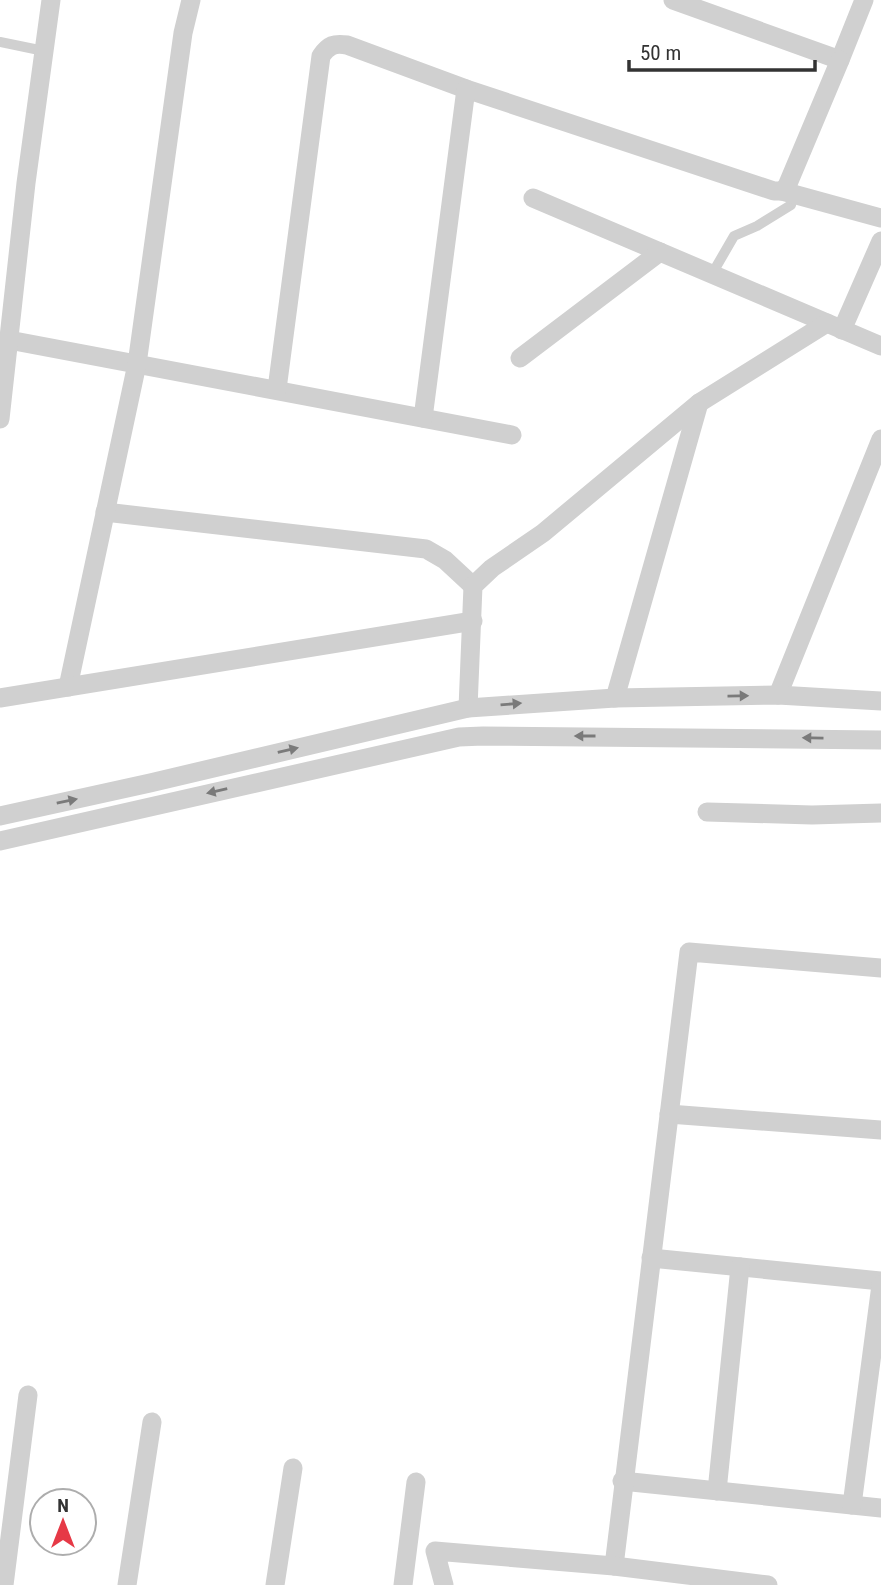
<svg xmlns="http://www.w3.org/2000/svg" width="881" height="1585" viewBox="0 0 881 1585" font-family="'Roboto Condensed',sans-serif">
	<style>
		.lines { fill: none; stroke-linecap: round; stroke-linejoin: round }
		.lane { stroke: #d0d0d0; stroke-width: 10 }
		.street { stroke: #d0d0d0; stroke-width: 19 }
		.oneway { fill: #7a7a7a }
	</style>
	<rect width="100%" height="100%" fill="#fff"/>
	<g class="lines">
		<g class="lane">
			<path d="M0,42L44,51"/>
			<path d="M712,274L734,236L757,226L791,205L794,194"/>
		</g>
		<g class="street">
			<path d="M673,0L840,60L864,0"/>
			<path d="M782,191L881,218"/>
			<path d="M533,198L881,346"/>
			<path d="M842,330L881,241"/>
			<path d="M9,340L512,435"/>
			<path d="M520,358L660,252"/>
			<path d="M277,389L321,56C329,45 334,43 347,45L466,89L774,191H782L787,186L840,60"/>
			<path d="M423,418L466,89"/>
			<path d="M0,419L26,183L51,0"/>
			<path d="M105,512L426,549L445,560L473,586"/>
			<path d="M68,687L137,364L183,33L191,0"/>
			<path d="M778,695L881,439"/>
			<path d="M0,698L473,621"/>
			<path d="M615,698L699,403"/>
			<path d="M468,708L473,586L492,568L543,533L699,403L827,323"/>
			<path d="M707,812L812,815L881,813"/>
			<path d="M0,816L150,783L468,708L615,698L778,695L881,701"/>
			<path d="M0,841L459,737L483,736L881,740"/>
			<path d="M669,1114L881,1130"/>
			<path d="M651,1258L881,1281"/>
			<path d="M622,1481L881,1508"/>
			<path d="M717,1491L740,1267"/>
			<path d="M852,1505L881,1285"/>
			<path d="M614,1566L689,952L881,968"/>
			<path d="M4,1585L28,1395"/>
			<path d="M127,1585L152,1422"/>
			<path d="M275,1585L293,1468"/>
			<path d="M403,1585L416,1482"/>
			<path d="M444,1585L435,1551L614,1566L768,1585"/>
		</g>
	</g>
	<defs><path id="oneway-solid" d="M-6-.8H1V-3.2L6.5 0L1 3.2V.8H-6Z" transform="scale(1.75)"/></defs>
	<g class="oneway">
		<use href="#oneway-solid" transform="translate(738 696) rotate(-1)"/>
		<use href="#oneway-solid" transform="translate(511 704) rotate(-5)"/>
		<use href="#oneway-solid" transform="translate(585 736) rotate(-180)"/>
		<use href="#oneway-solid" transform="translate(813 738) rotate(-179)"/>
		<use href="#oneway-solid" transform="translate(288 750) rotate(-13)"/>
		<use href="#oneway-solid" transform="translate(217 791) rotate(167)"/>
		<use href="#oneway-solid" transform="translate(67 801) rotate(-12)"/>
	</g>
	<g transform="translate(63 1522)"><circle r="33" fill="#ffffff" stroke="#adadad" stroke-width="2"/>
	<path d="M0-5L12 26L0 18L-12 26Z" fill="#e63946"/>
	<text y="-10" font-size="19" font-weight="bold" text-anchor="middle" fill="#333333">N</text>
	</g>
	<path d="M629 60v10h186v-10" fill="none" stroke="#333333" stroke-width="3.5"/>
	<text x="640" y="60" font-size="21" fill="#333333" stroke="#ffffff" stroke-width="5" paint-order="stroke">50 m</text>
</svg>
